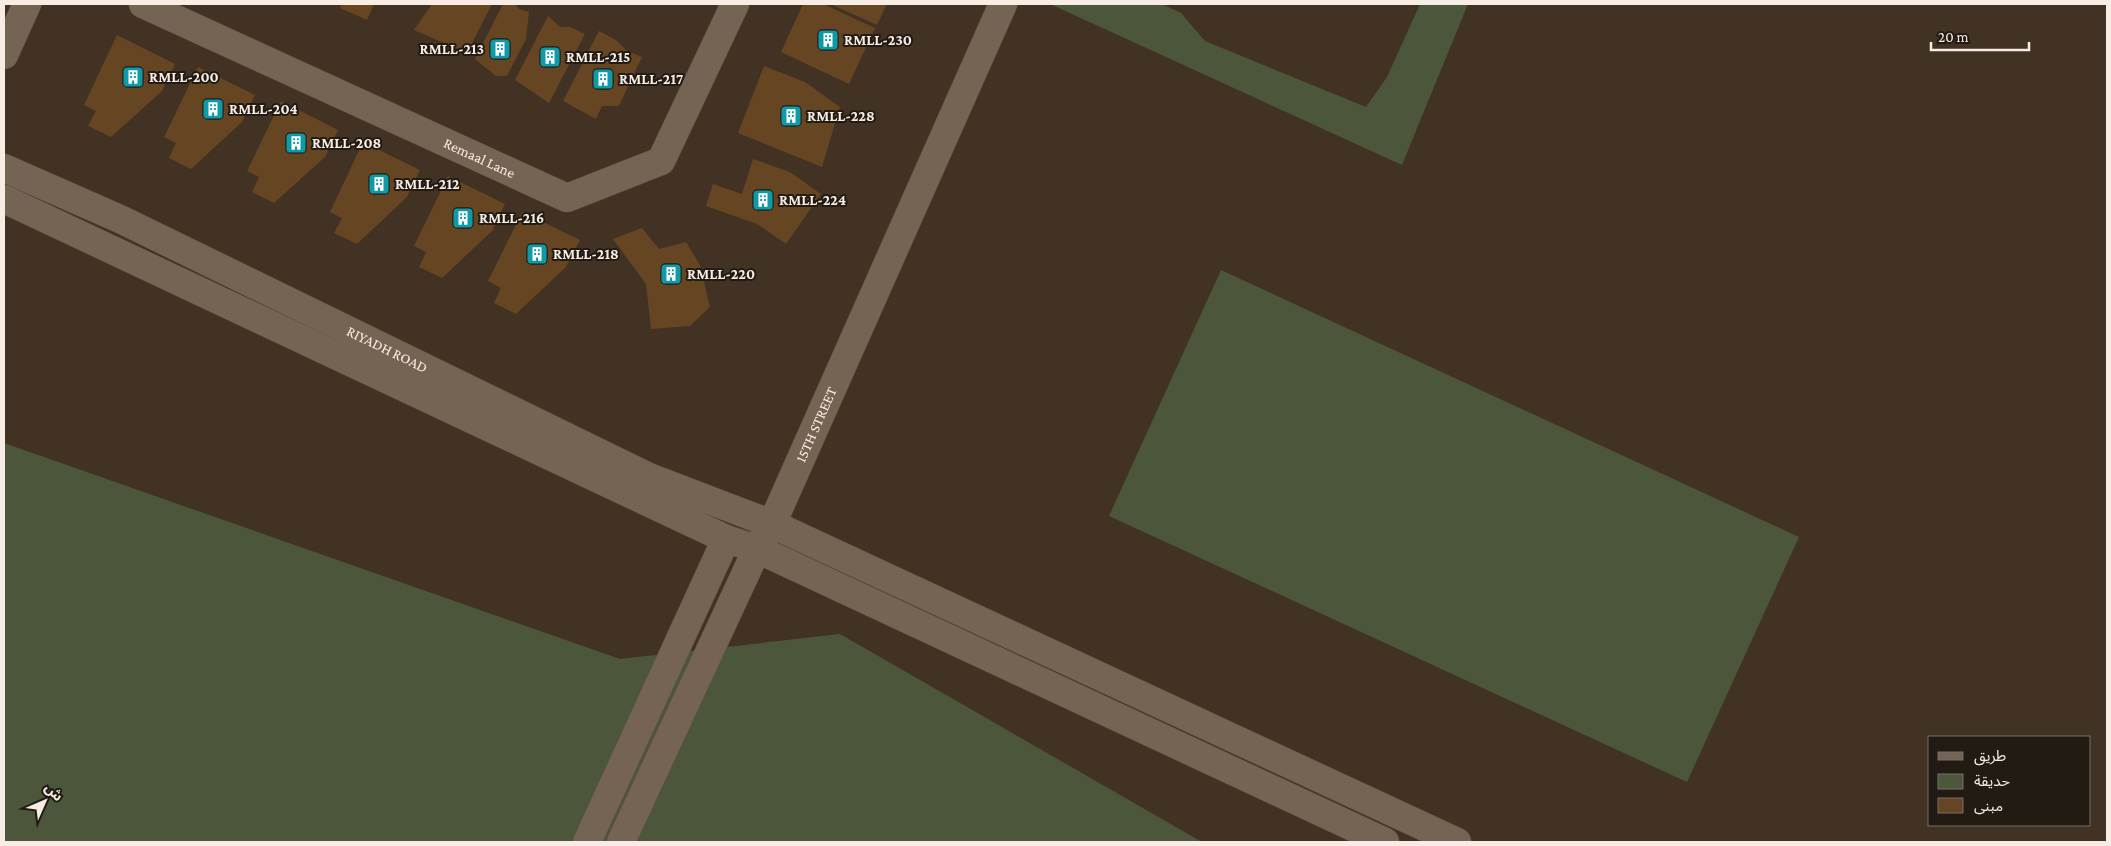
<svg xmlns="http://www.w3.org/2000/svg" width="2111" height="846" viewBox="0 0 2111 846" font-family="'Crimson Pro','Noto Sans Arabic',serif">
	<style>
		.green { fill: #4c563b }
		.building { fill: #664523 }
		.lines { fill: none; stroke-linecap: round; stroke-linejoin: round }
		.minor-casing { stroke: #5d5043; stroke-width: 29 }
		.minor { stroke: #756454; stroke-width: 28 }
		.labels { text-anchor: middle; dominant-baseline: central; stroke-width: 4; stroke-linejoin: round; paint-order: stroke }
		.poi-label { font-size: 15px; font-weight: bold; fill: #f7ede4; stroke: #221b14; text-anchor: start }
		.street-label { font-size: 15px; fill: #f7ede4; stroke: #221b14 }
	</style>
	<rect width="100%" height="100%" fill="#413223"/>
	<g class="green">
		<path d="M1050,4H1162L1181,13L1205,41L1366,107L1387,77L1420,4H1468L1402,165Z"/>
		<path d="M1221,270L1799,537L1687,782L1109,516Z"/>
		<path d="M4,443L620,659L840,634L1202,842H4Z"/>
	</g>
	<g class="building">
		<path d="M342,4H374L367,20L340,8Z"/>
		<path d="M432,4H492L467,53L414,30Z"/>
		<path d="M503,4H515L519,9L529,12L526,39L507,76H496L475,59Z"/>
		<path d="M803,4H823L875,28L849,84L781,52Z"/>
		<path d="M830,4H887L877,25Z"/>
		<path d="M548,16L560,27H570L585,34L549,103L515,80Z"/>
		<path d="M599,31L616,40L626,50L642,57L619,106H602L596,119L563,101Z"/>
		<path d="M117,35L175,64L162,91L111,137L88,126L96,111L84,105Z"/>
		<path d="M764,66L805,82L840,107L822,167L738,133Z"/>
		<path d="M198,67L255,95L242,122L191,169L169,158L176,143L164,137Z"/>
		<path d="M281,101L338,130L325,157L274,203L252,192L259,177L247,171Z"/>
		<path d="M363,142L420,170L407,197L357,244L334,233L342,218L330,212Z"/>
		<path d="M753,159L790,172L821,194L786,244L757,224L706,206L713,184L742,194Z"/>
		<path d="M448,176L505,204L492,231L442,278L419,267L426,252L414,246Z"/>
		<path d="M522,212L580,240L566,267L516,314L494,303L501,288L488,281Z"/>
		<path d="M642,228L659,249L686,242L700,265L710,307L690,326L651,329L646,284L613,239Z"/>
	</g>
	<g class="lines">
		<g class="minor-casing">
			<g id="minor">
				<path id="s1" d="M143,4L567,198L661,161L735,4"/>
				<path d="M4,55L27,4"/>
				<path id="s2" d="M4,168L120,219L649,477L772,524L1457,842"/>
				<path d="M4,199L726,539L757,549L1385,842"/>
				<path d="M587,842L726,539"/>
				<path id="s3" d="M621,842L757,549L772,524L1003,4"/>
			</g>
		</g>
		<use href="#minor" class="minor"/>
	</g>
	<defs>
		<g id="building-square" transform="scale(1.125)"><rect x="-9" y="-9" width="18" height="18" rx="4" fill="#0f9aa8" stroke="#221b14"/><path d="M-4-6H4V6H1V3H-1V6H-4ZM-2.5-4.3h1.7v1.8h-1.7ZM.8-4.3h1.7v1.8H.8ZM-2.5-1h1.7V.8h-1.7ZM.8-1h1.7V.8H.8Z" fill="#fff"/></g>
	</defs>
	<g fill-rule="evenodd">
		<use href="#building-square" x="828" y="40"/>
		<use href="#building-square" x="500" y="49"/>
		<use href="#building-square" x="550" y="57"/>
		<use href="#building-square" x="133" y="77"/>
		<use href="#building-square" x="603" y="79"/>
		<use href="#building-square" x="213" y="109"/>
		<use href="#building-square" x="791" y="116"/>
		<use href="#building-square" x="296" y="143"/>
		<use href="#building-square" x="379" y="184"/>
		<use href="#building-square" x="763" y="200"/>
		<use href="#building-square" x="463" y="218"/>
		<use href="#building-square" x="537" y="254"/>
		<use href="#building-square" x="671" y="274"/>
	</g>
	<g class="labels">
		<g class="poi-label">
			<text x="844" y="40">RMLL-230</text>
			<text x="484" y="49" text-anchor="end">RMLL-213</text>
			<text x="566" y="57">RMLL-215</text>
			<text x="149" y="77">RMLL-200</text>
			<text x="619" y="79">RMLL-217</text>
			<text x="229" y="109">RMLL-204</text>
			<text x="807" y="116">RMLL-228</text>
			<text x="312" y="143">RMLL-208</text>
			<text x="395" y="184">RMLL-212</text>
			<text x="779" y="200">RMLL-224</text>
			<text x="479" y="218">RMLL-216</text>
			<text x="553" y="254">RMLL-218</text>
			<text x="687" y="274">RMLL-220</text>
		</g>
		<g class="street-label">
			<text stroke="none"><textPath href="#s1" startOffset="370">Remaal Lane</textPath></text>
			<text stroke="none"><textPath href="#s2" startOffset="424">RIYADH ROAD</textPath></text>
			<text stroke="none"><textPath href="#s3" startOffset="461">15TH STREET</textPath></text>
		</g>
	</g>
	<rect width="2111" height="846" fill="none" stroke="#f7ede4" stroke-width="10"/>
	<rect x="1928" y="736" width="162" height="90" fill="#221b14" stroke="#776f67"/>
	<rect x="1938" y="752" width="25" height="8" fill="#756454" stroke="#776f67"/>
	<text x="1974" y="761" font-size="15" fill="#f7ede4">طريق</text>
	<rect x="1938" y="774" width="25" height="15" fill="#4c563b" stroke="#776f67"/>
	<text x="1974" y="786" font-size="15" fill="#f7ede4">حديقة</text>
	<rect x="1938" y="798" width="25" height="15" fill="#664523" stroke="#776f67"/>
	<text x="1974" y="811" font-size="15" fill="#f7ede4">مبنى</text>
	<g transform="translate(45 801) rotate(45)" stroke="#221b14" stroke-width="4" paint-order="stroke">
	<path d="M0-4L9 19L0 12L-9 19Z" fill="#f7ede4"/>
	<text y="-8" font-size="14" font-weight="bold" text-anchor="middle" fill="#f7ede4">ش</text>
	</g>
	<path d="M1931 42v8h98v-8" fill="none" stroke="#f7ede4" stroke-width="2.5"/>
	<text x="1938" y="42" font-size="15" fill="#f7ede4" stroke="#221b14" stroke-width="4" paint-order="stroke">20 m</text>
</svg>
